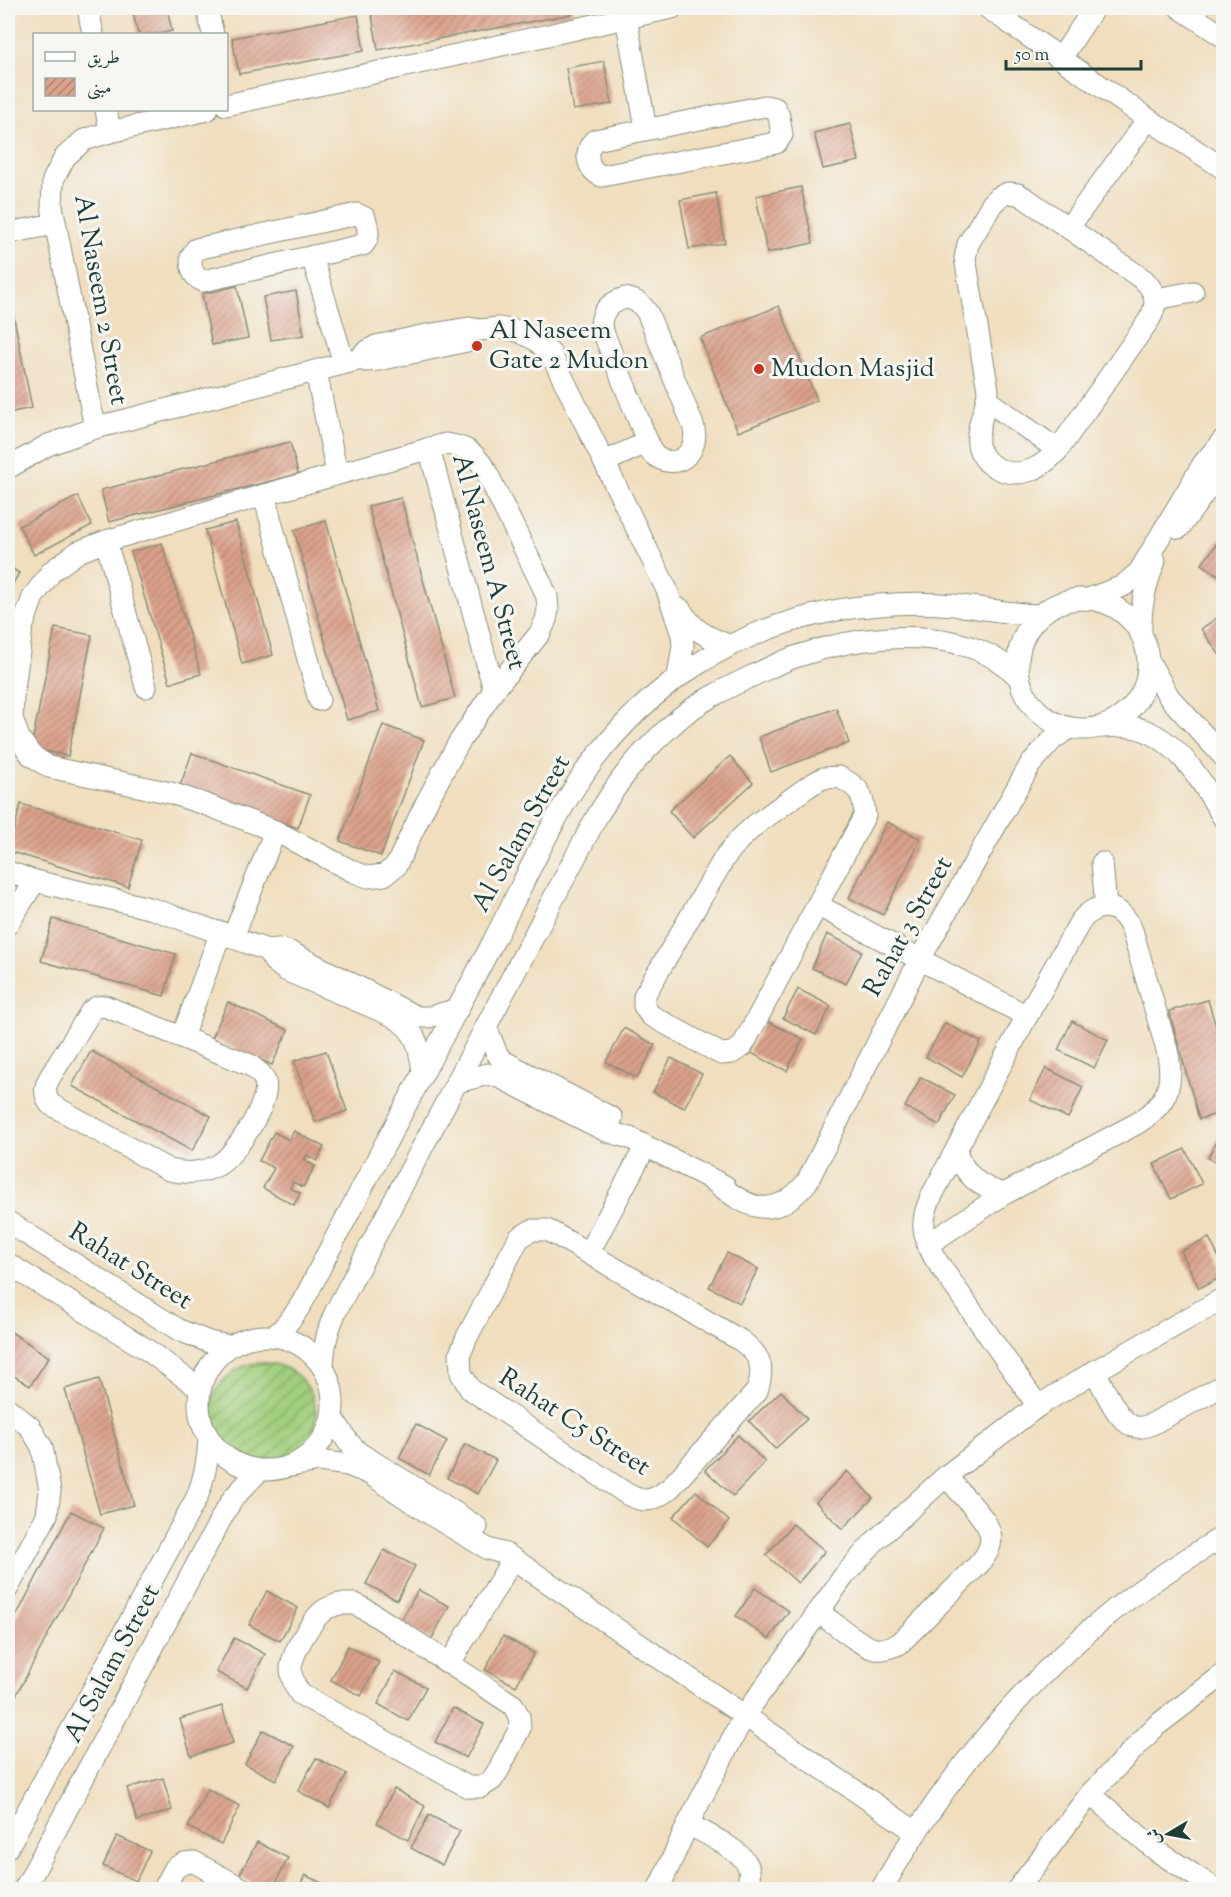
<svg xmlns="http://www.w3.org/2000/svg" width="1231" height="1897" viewBox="0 0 1231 1897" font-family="'Sorts Mill Goudy',Amiri,serif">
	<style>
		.garden { fill: url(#garden-furrows); stroke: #608658; stroke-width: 1.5 }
		.building { fill: url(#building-hatch) }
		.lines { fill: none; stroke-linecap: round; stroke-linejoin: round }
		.minor-casing { stroke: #888e79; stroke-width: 23 }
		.minor { stroke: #fff; stroke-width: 21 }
		.poi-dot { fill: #c8321e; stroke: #f6f6f2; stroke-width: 2 }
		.labels { text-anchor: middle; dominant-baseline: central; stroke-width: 6; stroke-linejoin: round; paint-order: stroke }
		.street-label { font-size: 26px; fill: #1f3d34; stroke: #f6f6f2 }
		.poi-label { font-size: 26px; fill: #1f3d34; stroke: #f6f6f2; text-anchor: start }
	</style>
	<defs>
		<pattern id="garden-furrows" width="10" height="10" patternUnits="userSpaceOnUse" patternTransform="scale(1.5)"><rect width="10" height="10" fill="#a2cf7d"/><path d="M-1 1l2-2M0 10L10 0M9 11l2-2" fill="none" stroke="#83a967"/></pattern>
		<pattern id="building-hatch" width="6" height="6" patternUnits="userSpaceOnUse" patternTransform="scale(1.5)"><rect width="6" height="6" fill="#dba08a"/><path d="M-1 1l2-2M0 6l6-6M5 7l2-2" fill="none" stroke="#b18472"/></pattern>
	</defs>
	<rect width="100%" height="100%" fill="#f6f6f2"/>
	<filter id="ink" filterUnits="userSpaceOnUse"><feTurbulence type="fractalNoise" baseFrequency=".0167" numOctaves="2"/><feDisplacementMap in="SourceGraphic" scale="12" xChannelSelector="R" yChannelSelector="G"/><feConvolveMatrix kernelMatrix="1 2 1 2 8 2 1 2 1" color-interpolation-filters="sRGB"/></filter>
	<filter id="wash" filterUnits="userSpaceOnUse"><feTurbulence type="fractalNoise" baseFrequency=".008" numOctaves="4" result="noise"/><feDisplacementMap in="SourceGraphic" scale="24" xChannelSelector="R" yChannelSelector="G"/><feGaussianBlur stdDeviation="1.35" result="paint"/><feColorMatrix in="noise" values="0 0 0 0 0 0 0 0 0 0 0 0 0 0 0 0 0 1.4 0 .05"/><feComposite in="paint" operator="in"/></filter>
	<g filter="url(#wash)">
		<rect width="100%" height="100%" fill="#f0debe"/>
		<circle class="garden" cx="263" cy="1416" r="53"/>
		<g id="blocks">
			<g class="building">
				<path d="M132,8H167L172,31L159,34H138Z"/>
				<path d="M385,8H572L573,14L378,50L371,10Z"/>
				<path d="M358,15L364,51L239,74L232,38Z"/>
				<path d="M604,61L612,104L573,110L566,68Z"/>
				<path d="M850,124L859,161L823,169L814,133Z"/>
				<path d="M801,187L813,243L767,253L756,196Z"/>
				<path d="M716,193L725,243L689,249L680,200Z"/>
				<path d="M237,286L248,338L212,345L202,294Z"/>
				<path d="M8,288L32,408L8,413Z"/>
				<path d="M296,291L304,335L271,340L263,297Z"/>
				<path d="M779,306L817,400L738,432L700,338Z"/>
				<path d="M290,442L298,474L109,522L101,490Z"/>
				<path d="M78,496L92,525L34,555L19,526Z"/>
				<path d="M401,498L455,698L422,707L368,506Z"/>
				<path d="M326,521L379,711L347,720L294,530Z"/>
				<path d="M236,522L273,655L242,664L205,530Z"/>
				<path d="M1224,534V579L1202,564Z"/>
				<path d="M162,543L201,674L170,683L131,552Z"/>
				<path d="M8,566L19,573L8,592Z"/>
				<path d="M1224,613V661L1201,629Z"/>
				<path d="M55,628L92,635L68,756L31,748Z"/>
				<path d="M836,708L849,743L771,772L759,737Z"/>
				<path d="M383,725L424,740L381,856L340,841Z"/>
				<path d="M192,753L310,795L298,828L180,786Z"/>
				<path d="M730,756L753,783L693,838L669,811Z"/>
				<path d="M21,804L142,840L128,887L8,851Z"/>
				<path d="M887,822L921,839L883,915L849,898Z"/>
				<path d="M53,919L176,954L164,996L41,961Z"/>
				<path d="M827,934L862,951L846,984L812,968Z"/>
				<path d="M798,989L831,1006L816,1035L783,1018Z"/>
				<path d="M1208,1000L1224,1054V1112L1199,1119L1169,1011Z"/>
				<path d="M228,1002L288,1030L272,1065L212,1038Z"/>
				<path d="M765,1020L803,1039L787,1071L749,1052Z"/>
				<path d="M1072,1021L1108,1040L1094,1068L1058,1050Z"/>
				<path d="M945,1023L981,1042L962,1077L926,1057Z"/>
				<path d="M624,1028L655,1045L637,1078L606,1062Z"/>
				<path d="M91,1051L211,1116L192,1151L72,1086Z"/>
				<path d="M326,1051L347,1111L315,1122L294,1061Z"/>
				<path d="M671,1058L702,1074L684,1108L653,1092Z"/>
				<path d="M1046,1068L1083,1087L1068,1118L1030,1100Z"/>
				<path d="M921,1077L955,1095L939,1125L905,1107Z"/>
				<path d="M1224,1125V1165L1208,1158Z"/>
				<path d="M294,1131L324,1147L317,1161L307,1155L304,1160L315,1166L303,1187L293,1182L290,1188L300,1193L294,1205L263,1188L274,1168L259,1161L274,1132L289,1140Z"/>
				<path d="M1185,1149L1202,1184L1171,1199L1154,1164Z"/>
				<path d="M1209,1238L1224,1268V1276L1199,1288L1181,1251Z"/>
				<path d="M727,1253L758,1269L740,1303L709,1287Z"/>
				<path d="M8,1330L49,1357L30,1386L8,1372Z"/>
				<path d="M99,1379L134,1505L100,1514L65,1389Z"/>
				<path d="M781,1391L807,1419L775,1449L749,1421Z"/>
				<path d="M416,1424L447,1441L429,1475L399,1458Z"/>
				<path d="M738,1435L765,1462L733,1496L705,1470Z"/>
				<path d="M465,1444L496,1460L478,1494L447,1478Z"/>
				<path d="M847,1471L873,1498L842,1529L816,1502Z"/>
				<path d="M696,1491L729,1521L707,1547L673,1517Z"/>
				<path d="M71,1511L104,1528L11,1705L8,1703V1632Z"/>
				<path d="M793,1524L825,1551L798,1583L766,1555Z"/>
				<path d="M384,1550L415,1566L397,1600L366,1584Z"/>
				<path d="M755,1588L789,1611L769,1639L736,1616Z"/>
				<path d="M418,1590L449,1606L431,1640L400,1623Z"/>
				<path d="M267,1591L298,1608L280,1641L249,1625Z"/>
				<path d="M503,1636L534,1653L516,1686L485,1670Z"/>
				<path d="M234,1638L265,1654L247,1688L216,1672Z"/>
				<path d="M348,1646L379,1662L361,1696L331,1680Z"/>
				<path d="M395,1671L426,1687L408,1721L378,1704Z"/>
				<path d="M222,1706L233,1743L191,1756L180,1719Z"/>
				<path d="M453,1708L484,1724L466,1758L435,1742Z"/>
				<path d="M263,1730L294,1746L276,1780L245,1764Z"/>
				<path d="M316,1758L347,1774L329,1808L298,1791Z"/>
				<path d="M163,1778L172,1810L137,1821L127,1788Z"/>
				<path d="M207,1789L240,1806L221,1844L188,1827Z"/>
				<path d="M394,1789L425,1806L408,1840L377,1823Z"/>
				<path d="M429,1815L460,1831L442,1865L411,1848Z"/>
				<path d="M117,1836L150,1851L136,1881L103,1866Z"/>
				<path d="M257,1842L288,1858L272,1890H265L239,1876Z"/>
				<path d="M305,1875L336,1890H298Z"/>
			</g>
		</g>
	</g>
	<g filter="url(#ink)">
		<use href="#blocks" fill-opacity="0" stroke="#888e79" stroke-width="1.5"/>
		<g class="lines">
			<g class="minor-casing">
				<g id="minor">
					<path d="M88,8L93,34"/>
					<path d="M207,8L213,34"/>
					<path d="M988,8L1148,119L1224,169"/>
					<path d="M1180,8L1224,37"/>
					<path d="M626,17L646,129"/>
					<path d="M1061,58L1094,8"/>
					<path d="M226,105L672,8"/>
					<path d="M765,106L775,108L779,116L782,135L776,143L602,176C587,171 583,150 595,140Z"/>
					<path d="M106,110L110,132"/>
					<path d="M1008,193L1018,194L1025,198L1144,280C1157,293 1158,305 1149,320L1058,450C1040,470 1018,481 993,466C986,462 979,452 978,444C976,425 987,409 988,390L965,258L968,244L992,204L999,197Z"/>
					<path d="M357,214L365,218C368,228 371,237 363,245L203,281C192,277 191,267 191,257L196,249Z"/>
					<path d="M1069,227L1148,119"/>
					<path d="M8,233L55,224"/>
					<path d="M312,256L344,363"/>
					<path d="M625,298C637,300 642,304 648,314L693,425C702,453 674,474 652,453L601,327C601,310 610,303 625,298Z"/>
					<path d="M1156,299L1193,292"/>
					<path d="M361,359L364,353L376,346L426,335L469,328L480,330L498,328L518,331L536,340L551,354L667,590L682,635L683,646L678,676"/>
					<path d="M316,371L337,474"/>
					<path d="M988,401L1058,450"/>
					<path d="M95,428L52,206L53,180L65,157L84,140L110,132L207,110"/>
					<path d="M445,444C466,447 473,451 485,469L542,585L547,597L548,609L546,620L540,633L494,690L458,744L427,801L396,866L384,875L368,877L354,872L275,831L207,805L171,793L49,767L31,755L19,738L12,718L13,697L22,628L33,597L52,571L78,552L106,541L264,495Z"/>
					<path d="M429,448L494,690"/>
					<path d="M604,462L648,442"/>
					<path d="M8,468L48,445L95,428L361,359L366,361L379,360L467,341"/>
					<path d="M264,495L319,700"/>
					<path d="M1179,528L1224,466"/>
					<path d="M106,541L146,687"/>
					<circle cx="1083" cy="664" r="65"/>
					<path d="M1088,599L1123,586L1139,572L1203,464L1224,439"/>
					<path d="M680,609C694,631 705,636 728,645"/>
					<path d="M1141,633C1140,607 1145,585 1155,561"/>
					<path d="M1148,660L1169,697L1224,757"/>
					<path d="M1103,727C1117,726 1130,725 1144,730C1181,744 1205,786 1224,819"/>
					<path d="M839,777C859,787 863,793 865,815L742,1047L732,1053L721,1054L650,1015L644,1006V996L725,857L739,840L755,825L809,786L823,778Z"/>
					<path d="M1102,863L1106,907"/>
					<path d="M8,872L35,881L153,909L267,950L279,949L290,952L417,1017H429L458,1009"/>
					<path d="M817,905L1027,1016"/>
					<path d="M8,924L35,881"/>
					<path d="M233,937L275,831"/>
					<path d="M267,950L274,961L285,970L393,1016C417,1031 419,1045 423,1071"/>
					<path d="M105,1006L250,1065C256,1070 263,1074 265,1082C271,1101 235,1156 218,1165C202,1174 186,1174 169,1170L50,1104C44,1094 44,1087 50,1077L91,1011L97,1007Z"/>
					<path d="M486,1026L497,1054L503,1061L612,1118"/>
					<path d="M182,1037L221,932"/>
					<path d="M457,1082L488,1074L497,1076L606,1131L630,1138L725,1186"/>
					<path d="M956,1152C966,1176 979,1187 1004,1194"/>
					<path d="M714,1181C748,1209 774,1222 807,1182L920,959L1030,765L1053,739L1069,728"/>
					<path d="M8,1222L179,1330L209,1342L230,1346"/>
					<path d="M532,1230H547L560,1237L740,1340C761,1355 765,1367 757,1391L670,1488C654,1501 645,1504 627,1494L470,1389L461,1373L460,1354L467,1337L519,1238Z"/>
					<path d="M927,1245L1004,1194L1136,1124C1167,1105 1175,1085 1167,1050L1132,930C1121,904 1098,899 1080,922L1027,1016L931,1197C920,1221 922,1234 934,1257L1038,1406"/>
					<path d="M589,1252L645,1147"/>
					<path d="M8,1264L146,1349L200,1389"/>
					<circle cx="266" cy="1403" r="67"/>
					<path d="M275,1336C302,1311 309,1289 325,1258C344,1222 363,1186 382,1150C419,1080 457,1011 494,940C523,885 550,822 585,772C647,685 733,629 838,610C875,604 916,601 954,605C983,608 1011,614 1040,615"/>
					<path d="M323,1367C324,1346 327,1330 336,1311L596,818C604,805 612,792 621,780C638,756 659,736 681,717C702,700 727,688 752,676C767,669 782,661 798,656C851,638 925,628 978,650C993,656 1007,666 1019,677"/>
					<path d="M1095,1371C1103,1386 1118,1424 1136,1427C1143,1428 1148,1426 1154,1423L1224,1385"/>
					<path d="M8,1409L30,1427L42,1447L50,1491L47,1515L8,1588"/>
					<path d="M332,1416L348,1442L359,1453L442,1504L477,1527"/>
					<path d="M291,1466L319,1461L348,1465L370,1474L433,1516L488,1549L506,1554L916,1832"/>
					<path d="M339,1604H355L370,1612L513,1705L519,1716L520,1728L499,1769L492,1780L481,1787H468L300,1694C295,1686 291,1679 291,1669C291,1655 311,1621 322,1612C326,1608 333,1606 339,1604Z"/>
					<path d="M818,1612C832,1621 860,1646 875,1649C884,1650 891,1647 899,1644L979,1564C1001,1540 989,1525 971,1504C962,1495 954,1485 946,1476"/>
					<path d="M450,1663L513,1559"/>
					<path d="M1090,1794L1157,1851L1217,1890"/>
					<path d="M688,1824C704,1833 741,1849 748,1866C751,1874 749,1882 746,1890"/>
					<path d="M8,1847L197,1497C205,1477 208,1460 209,1439"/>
					<path d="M24,1890L224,1513L234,1497L259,1471"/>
					<path d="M163,1890L175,1868L184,1863L194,1862L245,1890"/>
					<path d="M658,1890L688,1824L744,1716L844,1576L874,1542L946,1476L1038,1406L1095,1371L1224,1298"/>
					<path d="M881,1890C942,1783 1018,1687 1114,1610C1149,1582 1186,1559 1224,1536"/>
					<path d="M1017,1890L1090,1794L1156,1726L1224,1674"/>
				</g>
			</g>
			<use href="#minor" class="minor"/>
		</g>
	</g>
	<g class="poi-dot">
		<circle cx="477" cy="346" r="6"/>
		<circle cx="759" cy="369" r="6"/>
	</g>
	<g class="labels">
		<g class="street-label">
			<text transform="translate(100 300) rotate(80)">Al Naseem 2 Street</text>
			<text transform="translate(488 562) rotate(75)">Al Naseem A Street</text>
			<text transform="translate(522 834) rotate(-61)">Al Salam Street</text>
			<text transform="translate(909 927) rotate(-61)">Rahat 3 Street</text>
			<text transform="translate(130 1267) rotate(32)">Rahat Street</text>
			<text transform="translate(574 1423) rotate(33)">Rahat C5 Street</text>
			<text transform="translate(113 1664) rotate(-62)">Al Salam Street</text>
		</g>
		<g class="poi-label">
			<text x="489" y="331">Al Naseem<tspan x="489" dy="30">Gate 2 Mudon</tspan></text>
			<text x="771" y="369">Mudon Masjid</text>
		</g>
	</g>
	<rect width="1231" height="1897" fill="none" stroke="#f6f6f2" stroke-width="30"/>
	<rect x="33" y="33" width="195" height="78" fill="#f6f6f2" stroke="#a0aca6" stroke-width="1.5"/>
	<rect x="45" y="52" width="30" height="9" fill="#ffffff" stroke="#a0aca6" stroke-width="1.5"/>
	<text x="87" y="63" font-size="18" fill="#1f3d34">طريق</text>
	<rect x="45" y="78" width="30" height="18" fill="url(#building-hatch)" stroke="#a0aca6" stroke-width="1.5"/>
	<text x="87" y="93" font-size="18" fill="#1f3d34">مبنى</text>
	<g transform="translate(1168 1834) rotate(260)" stroke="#f6f6f2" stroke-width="4.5" paint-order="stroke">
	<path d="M0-4.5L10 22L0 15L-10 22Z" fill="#1f3d34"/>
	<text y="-9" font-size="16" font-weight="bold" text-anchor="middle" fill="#1f3d34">ش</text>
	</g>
	<path d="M1006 60v9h135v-9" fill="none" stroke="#1f3d34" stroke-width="3"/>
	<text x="1015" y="60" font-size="18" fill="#1f3d34" stroke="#f6f6f2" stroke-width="4.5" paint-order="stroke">50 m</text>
</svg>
